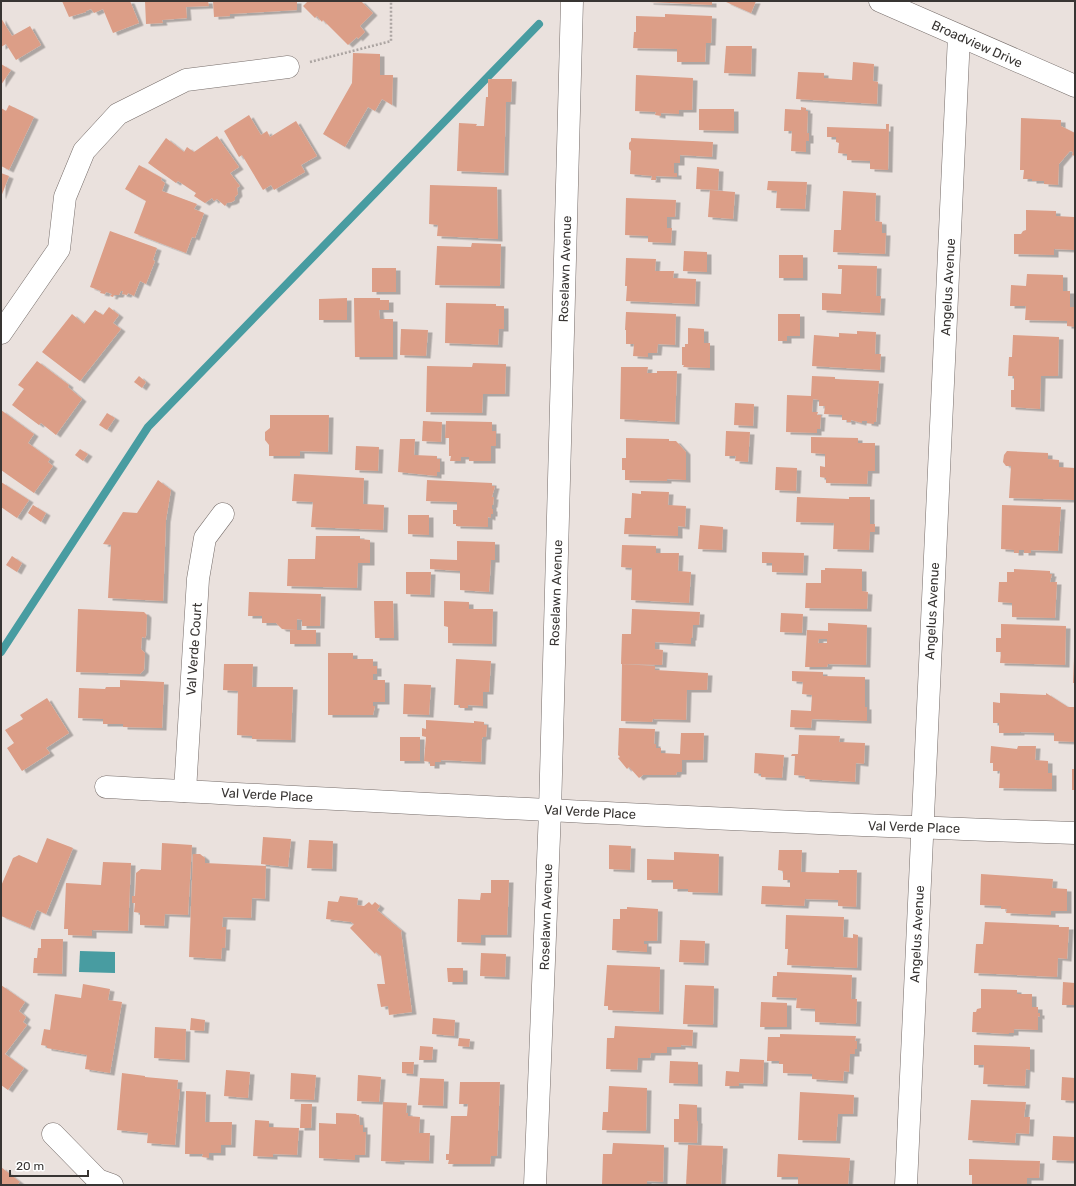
<svg xmlns="http://www.w3.org/2000/svg" width="1076" height="1186" viewBox="0 0 1076 1186" font-family="Rubik,sans-serif">
	<style>
		.water { fill: #489ca1 }
		.lines { fill: none; stroke-linecap: round; stroke-linejoin: round }
		.stream { stroke: #489ca1; stroke-width: 8 }
		.building { fill: #dc9e87; fill-rule: evenodd; filter: url(#shadow) }
		.minor-casing { stroke: #766d6a; stroke-width: 23 }
		.path { stroke: #aca5a2; stroke-width: 2.5; stroke-dasharray: 2 2; stroke-linecap: butt }
		.minor { stroke: #fff; stroke-width: 22 }
		.labels { text-anchor: middle; dominant-baseline: central; stroke-width: 3.5; stroke-linejoin: round; paint-order: stroke }
		.street-label { font-size: 13px; fill: #383533; stroke: #fff }
	</style>
	<defs>
		<filter id="shadow"><feDropShadow dx="4.5" dy="2.5" stdDeviation="0" flood-color="#0004"/></filter>
	</defs>
	<rect width="100%" height="100%" fill="#eae1dd"/>
	<path class="water" d="M80,951L115,952V973L79,972Z"/>
	<g class="lines">
		<path class="stream" d="M1,652L148,427L539,24"/>
	</g>
	<g class="building">
		<path d="M62,1H130L139,23L113,33L103,9L94,13L91,9L86,11V12L69,17Z"/>
		<path d="M145,1H208L209,6L186,7L187,18L162,20L163,23L146,24Z"/>
		<path d="M213,1H297V10L230,14V16L214,17Z"/>
		<path d="M308,1H361L373,13L360,26L365,32L358,39L357,37L348,45L323,20L322,22L317,16L315,18L303,6Z"/>
		<path d="M649,1H712V5L649,2Z"/>
		<path d="M726,1H756L751,13L726,2Z"/>
		<path d="M665,14L712,16L711,43H706L705,62H677V49L633,48L634,32H636V16L665,17Z"/>
		<path d="M1,18L12,36L30,26L41,45L16,60L6,44L1,47Z"/>
		<path d="M726,46H752L751,74L724,73Z"/>
		<path d="M353,53L380,54V75H393L392,105L382,99L375,111L368,107L345,147L323,134L352,83Z"/>
		<path d="M853,62L874,64L873,81L878,82L877,104L796,99L798,72L824,73V78L852,80Z"/>
		<path d="M1,64L11,70L1,85Z"/>
		<path d="M636,75L693,78L692,110H679V114L661,113V116L655,115L656,112L635,111Z"/>
		<path d="M488,79H512L511,102H506L504,173L457,171L459,123L477,124L476,126H484L486,97H488Z"/>
		<path d="M9,105L34,117L9,170L1,166V108L6,111Z"/>
		<path d="M801,107L806,108V111H808L807,133H809V141H806V152L791,151L792,131H784L785,109L801,110Z"/>
		<path d="M699,109H734V131L699,130Z"/>
		<path d="M249,115L261,135L267,131L270,137L296,121L317,156L301,165L305,172L274,190L271,185L263,190L242,155L239,157L224,131Z"/>
		<path d="M1021,118L1061,120V126L1075,133V156L1072,155L1073,152L1070,151L1059,164L1058,185L1044,184V181H1032V179H1023L1024,170H1020Z"/>
		<path d="M886,124H889L888,170L870,169V161L847,160V154L838,153L839,143L836,142V137H827V127L886,129Z"/>
		<path d="M217,136L239,167L230,173L240,186L237,188L238,194L235,197V200L232,202L227,203L225,206L217,199L214,201L212,198L205,203L194,196L196,193L178,181L176,183L148,163L166,138L184,152L187,147L194,152Z"/>
		<path d="M631,138L713,142L712,157L680,155V163H674V173H677V177L656,176V180H651L652,176L630,174L631,151L629,149V143L631,141Z"/>
		<path d="M139,165L162,178L161,180L165,183L162,191L197,204L194,209L204,213L195,238L192,237L186,253L134,233L146,201L125,189Z"/>
		<path d="M697,167L719,169L718,190L696,189Z"/>
		<path d="M1,173L9,176L1,197Z"/>
		<path d="M768,181L807,182L805,209L776,208L777,191L767,190Z"/>
		<path d="M430,185L497,187L498,239L437,236L438,225L429,224Z"/>
		<path d="M710,190L735,192L733,219L708,217Z"/>
		<path d="M843,191L876,193L875,221L882,222V233H886L885,254L833,252L834,230H841Z"/>
		<path d="M626,198L676,200L675,217H667V228H672L671,243L648,242V236L625,235Z"/>
		<path d="M1026,210L1056,211V216L1074,217L1075,250L1054,249V255L1014,254V234H1021L1023,231L1026,230Z"/>
		<path d="M110,231L157,248L153,260L155,261L146,284L140,281L134,296L128,293L127,295L122,294L123,291H121L119,295H114L113,297L110,296L112,294L106,292L105,294L100,293L101,291L90,287Z"/>
		<path d="M472,243L501,244L500,286L435,285L437,246L471,247Z"/>
		<path d="M684,251L707,252V272L683,271Z"/>
		<rect x="779" y="255" width="24" height="23"/>
		<path d="M626,258L656,259L655,271H674L673,278L696,279L695,304L626,301L627,286H625Z"/>
		<path d="M838,265L877,266L876,296H881L880,313L822,310V293L841,294L842,269H838Z"/>
		<rect x="372" y="268" width="24" height="24"/>
		<path d="M1027,274L1063,275V291H1070V307H1075V327L1067,326V321L1025,320L1026,306H1010L1011,285L1026,286Z"/>
		<path d="M347,298V320H319V299Z"/>
		<path d="M354,298H380V300H389V310H379L380,319H393V357H355Z"/>
		<path d="M446,303L496,304V306H504V329H499L498,345L445,343Z"/>
		<path d="M109,307L119,315L113,323L121,329L80,381L42,352L72,314L84,324L95,310L103,315Z"/>
		<path d="M626,312L676,314L675,345L658,344L657,353H648V357L633,356L634,344H626V330H625Z"/>
		<path d="M778,314H800V336H787V341H778Z"/>
		<path d="M688,328L704,329V343H710V368L683,367L684,365H682V347H685V344H688Z"/>
		<path d="M401,329L428,330L426,356L400,355Z"/>
		<path d="M857,331L876,332L875,354H881L880,370L812,366L814,335L839,337V333L857,334Z"/>
		<path d="M1013,335L1059,337L1058,376H1041L1040,409L1011,407V390H1014V376H1008L1009,357H1012Z"/>
		<path d="M37,361L69,385L68,387L82,399L56,435L41,423L39,425L12,405L24,389L18,385Z"/>
		<path d="M473,363L506,364L505,394H483L482,413L426,412L427,366L472,367Z"/>
		<path d="M621,367H648L647,373H657V371H677L675,422L620,419Z"/>
		<path d="M139,376L146,382L142,388L134,382Z"/>
		<path d="M812,376L835,377V379L879,381L876,422H874V424L867,423V421H862V423L851,420V422H847V420H842V415L824,414L825,406H819V400L813,399L812,412H818L817,415H821L820,429H817V433L786,432L787,395L811,396Z"/>
		<path d="M735,403L754,404L753,426L734,425Z"/>
		<path d="M1,410L34,434L28,443L50,459L48,462L53,466L34,493L1,470Z"/>
		<path d="M107,413L115,418L107,430L99,425Z"/>
		<path d="M270,415H329L328,452L300,451V456H269V445L265,440V432L270,428Z"/>
		<path d="M423,421L442,422L441,442L422,441Z"/>
		<path d="M446,421L492,422V431H496V446H491V461H469V457H461V461H450L451,456H449V438H445Z"/>
		<path d="M726,431L750,432L748,462L735,461L736,456H725Z"/>
		<path d="M811,437L858,438V443H875V471H868L867,484L826,483V478L820,477V466L825,467V454L811,453Z"/>
		<path d="M626,438L669,439V441H676L686,452V480L667,479V481L625,480V470H622V458H626Z"/>
		<path d="M400,439H415L414,455L437,456V459H440V472H437V476L398,472Z"/>
		<path d="M356,446L379,447L378,471L355,470Z"/>
		<path d="M80,449L88,454L83,461L75,455Z"/>
		<path d="M1007,451L1048,453V459L1059,460V467L1075,468V500L1009,498L1011,466H1006L1003,462L1004,455Z"/>
		<path d="M776,467L797,468L796,491L775,490Z"/>
		<path d="M294,474L364,478L363,504L384,505L383,530L311,527L313,502L292,501Z"/>
		<path d="M158,480L171,490L166,520L163,601L108,598L111,545L103,544L123,512L137,513Z"/>
		<path d="M427,480L492,483V486H495L492,497H494L493,505H492V509H493V514H491V518L488,517V527L456,526V524H453V510H457V502L426,501Z"/>
		<path d="M1,482L29,500L17,518L1,507Z"/>
		<path d="M641,491L669,492L668,505L686,506L685,527L678,526V536L624,534L625,518H631L632,493L641,494Z"/>
		<path d="M797,497L849,499V497H870V524H875V532H870L869,550L833,549L834,523L796,522Z"/>
		<path d="M33,505L46,513L41,522L28,513Z"/>
		<path d="M1002,505L1061,507L1058,551L1031,550V553H1024V550H1019V553H1014V550L1001,549Z"/>
		<path d="M408,515H429V535L408,534Z"/>
		<path d="M700,525L723,527L722,550L698,549Z"/>
		<path d="M316,536H360V539L370,540V563H358L357,588L287,586L288,559H315Z"/>
		<path d="M457,541L495,542V560H491L489,592L460,590V571L430,569V559L457,560Z"/>
		<path d="M622,545L656,546V553H679L678,571L691,572L689,603L631,600L632,568L621,567Z"/>
		<path d="M762,552L804,553L803,573L772,572V563H762Z"/>
		<path d="M12,556L22,563L17,572L6,565Z"/>
		<path d="M825,568L862,569V591L868,592L867,609L805,608L806,583H821V570H825Z"/>
		<path d="M1014,569L1050,571V574H1052L1050,582H1057L1055,618L1012,617V603L998,602L999,582H1007V572H1014Z"/>
		<path d="M406,572H431L430,595L406,594Z"/>
		<path d="M249,592L321,594L320,626H302V620L297,619V630L282,629L276,623H262V616H248Z"/>
		<path d="M374,601H393L394,638H375Z"/>
		<path d="M444,601L469,602V609H493L492,644L448,643V627L444,626Z"/>
		<path d="M78,609L144,612L147,615L146,636L145,638L142,637L141,649L145,653L144,670L140,674L76,672Z"/>
		<path d="M632,609L700,612L699,625H693L692,638H691V644L655,642V649L663,650L662,665L621,664L622,634H631Z"/>
		<path d="M781,613L803,614L802,633L780,632Z"/>
		<path d="M828,623L867,625L866,665L828,664L827,667H805L807,630L828,631ZM819,639H827V643H818Z"/>
		<path d="M1001,624L1066,626L1065,665L1000,663L1001,652H996V638H1001Z"/>
		<rect x="290" y="630" width="26" height="14"/>
		<path d="M328,653H353V659H373V666H377V674H373V680H385V702H373V706H375L373,715H328Z"/>
		<path d="M1074,657H1075V683H1073Z"/>
		<path d="M456,659L491,661L489,692H483V706L468,705V708H460V705H454Z"/>
		<path d="M224,664H253L252,687H293L291,740L252,739V736L237,735L238,691L223,690Z"/>
		<path d="M622,664L655,666V670L708,673L707,690H687L686,720L653,719L652,722L621,721Z"/>
		<path d="M792,671L823,672V676L865,677V707H867V721L812,719L811,728L790,727L791,710L811,711L812,695L802,694L803,682L792,681Z"/>
		<path d="M120,680L164,682L162,728L123,727V724H103V719L78,718L79,688L105,689L106,687H120Z"/>
		<path d="M404,684L431,685L429,715L403,714Z"/>
		<path d="M1000,693L1046,695V693L1068,707H1075V742L1054,741V733L1020,732V733H999V723H993V702L1000,703Z"/>
		<path d="M47,698L69,733L46,748L50,753L22,771L7,748L14,743L5,730L23,719L20,715Z"/>
		<path d="M426,720L474,723V721L484,722V725H487L486,737H483L482,739L481,762L441,760V762H435V766H430V762L424,761L426,737L422,736V728L426,729Z"/>
		<path d="M619,728L655,729L654,744H656V748H661V753L680,754L681,733H704L703,760H682V772H677L676,775H643L639,778L629,767L627,769L618,758L620,757L618,755Z"/>
		<path d="M799,735L840,736L839,742L865,743L864,764L856,763L855,782L805,779V776L794,775L795,756H791L792,754H798Z"/>
		<rect x="400" y="737" width="20" height="24"/>
		<path d="M991,746L1017,749L1018,746H1036L1035,760L1048,761V773H1052V789L999,788L1000,771H993V763H990Z"/>
		<path d="M755,753L784,755L782,778L761,777V774L754,773Z"/>
		<rect x="1072" y="769" width="3" height="21"/>
		<path d="M263,837L291,839L288,867L261,864Z"/>
		<path d="M47,838L73,848L46,914L37,910L30,928L1,916V886L13,858L19,855L37,863Z"/>
		<path d="M309,840L333,841L332,869L307,868Z"/>
		<path d="M162,843L192,845L188,915L165,914L164,926L140,925V913L134,912L135,903H132V896H135L136,873L141,869L161,870Z"/>
		<path d="M609,845L631,846L630,870L609,869Z"/>
		<path d="M779,850H802L801,872L839,873V870H857L856,907L838,906V900L805,899L804,906L761,904L762,886L790,887V880H783V871L778,870Z"/>
		<path d="M674,852L719,854L718,893L688,892V889H673V880H647V859L674,860Z"/>
		<path d="M193,854H200L205,858V863L266,866L265,899L252,898L251,918L223,917L222,927H226L225,948H222L221,959L189,957Z"/>
		<path d="M103,862L131,863L128,931L92,930V936L68,935V929H64L66,883L101,885Z"/>
		<path d="M981,874L1053,879L1052,888L1067,889V911H1051V915L1006,913L1007,909H1001V906L980,905Z"/>
		<path d="M491,880H509L507,935H481V943L457,942L458,899L480,900L481,893H491Z"/>
		<path d="M340,896L358,898L357,905L364,906L369,902L372,905L375,902L380,906L377,910L402,931L401,932L412,1012L389,1015L388,1006L381,1007L377,984H385L381,956L376,952L375,954L350,928L354,924L351,922L326,919L328,901L338,902Z"/>
		<path d="M627,907L658,909L657,941H644V944H647V952L612,950L613,919H620V909H627Z"/>
		<path d="M786,915L844,917L843,937L853,938V934L858,935L857,968L787,965L788,949H785Z"/>
		<path d="M985,922L1059,925V927H1069L1067,959L1058,958L1057,977L974,973L976,944H983Z"/>
		<path d="M41,939H63L62,974L33,973L34,958H37L38,948H41Z"/>
		<path d="M680,940L705,941L704,963L679,962Z"/>
		<path d="M481,953L506,954L505,977L480,976Z"/>
		<path d="M607,965L660,967L659,1012L608,1010V1006H604Z"/>
		<path d="M447,968H463V982H448Z"/>
		<path d="M777,972L852,975L851,999H857L856,1024L815,1022V1009L796,1008L797,998L772,997L773,976H777Z"/>
		<path d="M1063,982L1075,983V1005H1062Z"/>
		<path d="M83,984L110,989L108,1000L122,1002L110,1073L85,1069L87,1055L47,1048V1046L41,1045L44,1029L50,1030L55,994L81,998Z"/>
		<path d="M1,985L25,1002L19,1011L26,1017L23,1022L27,1025L5,1054L24,1068L8,1090L1,1085Z"/>
		<path d="M685,985L714,986L713,1025L683,1024Z"/>
		<path d="M981,989L1017,990V994H1032V1007H1038V1013H1040V1017L1038,1016V1030L1014,1029V1033H1009V1034L972,1032L973,1012H976L977,1009L981,1008Z"/>
		<path d="M761,1002L787,1003V1027H760Z"/>
		<path d="M191,1018L205,1020L204,1031L190,1030Z"/>
		<path d="M433,1018L455,1020L454,1036L432,1034Z"/>
		<path d="M615,1026L693,1030L692,1046L681,1045V1047H667V1053H651L650,1058H638L637,1070L606,1069L607,1038H614Z"/>
		<path d="M155,1027L186,1029L185,1060L154,1058Z"/>
		<path d="M780,1034L856,1036L855,1041H857V1049H855V1054H850L849,1072L844,1071L843,1081L812,1079V1074L783,1073V1064H779V1061H767L768,1037H780Z"/>
		<path d="M459,1038L470,1039L469,1047L458,1046Z"/>
		<path d="M974,1045L1030,1047V1070L1026,1069L1025,1086L983,1084L984,1065H974Z"/>
		<path d="M420,1046L433,1047L432,1060H419Z"/>
		<path d="M740,1059L764,1060L763,1084L739,1083V1086H725L726,1071L739,1072Z"/>
		<path d="M670,1061L698,1062V1084L669,1083Z"/>
		<path d="M402,1062H414L413,1074L402,1073Z"/>
		<path d="M226,1070L250,1072L248,1098L224,1096Z"/>
		<path d="M122,1073L145,1076V1077L178,1080L177,1089H180L175,1145L147,1143L148,1133L117,1130Z"/>
		<path d="M291,1073L316,1075L314,1100L290,1099Z"/>
		<path d="M358,1075L381,1077L379,1102L357,1101Z"/>
		<path d="M1062,1077L1075,1078V1101L1061,1100Z"/>
		<path d="M420,1078L444,1079L443,1106L418,1105Z"/>
		<path d="M460,1082H500L497,1156H491L490,1164H448L449,1160H446V1154H449L451,1116H467L468,1104H459Z"/>
		<path d="M609,1086L647,1088L646,1131L602,1130L603,1112H608Z"/>
		<path d="M186,1091L206,1092L205,1122H232L231,1145H221V1153H209V1158L202,1157L203,1154H185Z"/>
		<path d="M800,1092L854,1095L853,1114H838L836,1141L798,1140Z"/>
		<path d="M971,1100L1026,1102L1024,1117H1030L1029,1134L1016,1133L1015,1143L968,1140Z"/>
		<path d="M383,1102L407,1103L406,1113H408V1116L420,1117L419,1133H430L429,1161L400,1160V1162L381,1161Z"/>
		<path d="M301,1104H312L311,1128H300Z"/>
		<path d="M679,1104L697,1105V1121H698L697,1143L674,1142V1119H679Z"/>
		<path d="M336,1113L357,1114L356,1115H359L360,1125H363V1132H366L365,1155H355V1160L319,1158V1123L336,1124Z"/>
		<path d="M255,1120L269,1121V1127L299,1128L297,1155L273,1154V1157L253,1156Z"/>
		<path d="M1053,1136L1075,1137V1161L1052,1160Z"/>
		<path d="M613,1143L664,1145L663,1182L647,1181V1185H602L603,1154H612Z"/>
		<path d="M688,1145L723,1146L721,1185H686Z"/>
		<path d="M778,1154L850,1158L848,1185H798V1177H777Z"/>
		<path d="M969,1159L1040,1161L1039,1178H1027V1185H972V1175H969Z"/>
		<path d="M1,1167L20,1182L17,1185H1Z"/>
	</g>
	<g class="lines">
		<g class="minor-casing">
			<g id="minor">
				<path d="M880,1L1075,86"/>
				<path d="M1,333L59,249L65,197L84,151L118,114L186,80L288,67"/>
				<path d="M106,787C429,804 752,822 1075,833"/>
				<path d="M185,791L198,579L205,538L223,514"/>
				<path d="M53,1134L98,1180L112,1185"/>
				<path d="M535,1185L550,811L572,1"/>
				<path d="M906,1185L959,36"/>
			</g>
		</g>
		<path class="path" d="M310,62L391,41V1"/>
		<use href="#minor" class="minor"/>
	</g>
	<g class="labels">
		<g class="street-label">
			<text transform="translate(977 44) rotate(24)">Broadview Drive</text>
			<text transform="translate(565 269) rotate(-88)">Roselawn Avenue</text>
			<text transform="translate(948 287) rotate(-87)">Angelus Avenue</text>
			<text transform="translate(556 593) rotate(-88)">Roselawn Avenue</text>
			<text transform="translate(932 611) rotate(-87)">Angelus Avenue</text>
			<text transform="translate(194 649) rotate(-86)">Val Verde Court</text>
			<text transform="translate(267 795) rotate(3)">Val Verde Place</text>
			<text transform="translate(590 812) rotate(3)">Val Verde Place</text>
			<text transform="translate(914 827) rotate(2)">Val Verde Place</text>
			<text transform="translate(546 917) rotate(-88)">Roselawn Avenue</text>
			<text transform="translate(917 934) rotate(-87)">Angelus Avenue</text>
		</g>
	</g>
	<rect width="1076" height="1186" fill="none" stroke="#383533" stroke-width="4"/>
	<path d="M10 1170v6h78v-6" fill="none" stroke="#383533" stroke-width="2"/>
	<text x="16" y="1170" font-size="12" fill="#383533" stroke="#ffffff" stroke-width="3" paint-order="stroke">20 m</text>
</svg>
